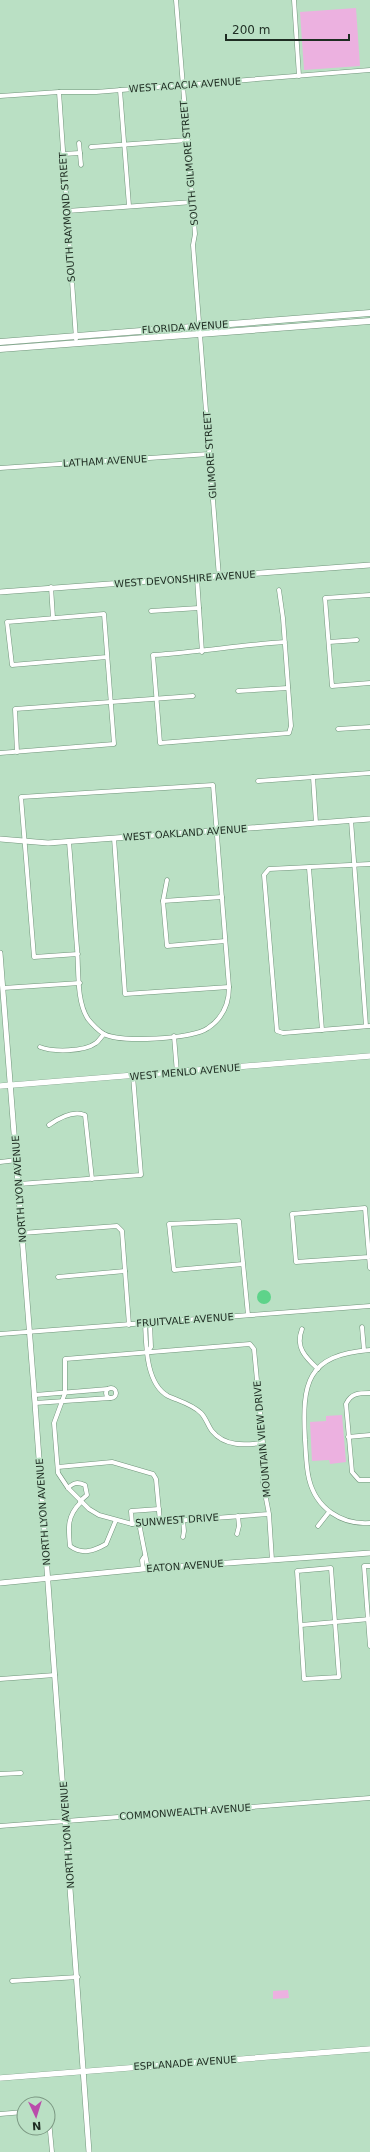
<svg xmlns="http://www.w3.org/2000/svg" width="370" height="2152" viewBox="0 0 370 2152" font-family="'DejaVu Sans',sans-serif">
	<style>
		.green { fill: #ecb1e0 }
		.water { fill: #5ed38a }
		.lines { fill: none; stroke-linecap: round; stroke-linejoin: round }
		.minor-casing { stroke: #70947a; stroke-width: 5 }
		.tertiary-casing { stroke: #70947a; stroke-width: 6 }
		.secondary-casing { stroke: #70947a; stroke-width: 6 }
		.primary-casing { stroke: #70947a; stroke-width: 7 }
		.minor { stroke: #fff; stroke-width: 4 }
		.tertiary { stroke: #fff; stroke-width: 5 }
		.secondary { stroke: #fff; stroke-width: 5.5 }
		.primary { stroke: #fff; stroke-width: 6 }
		.labels { text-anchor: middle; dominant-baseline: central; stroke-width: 3.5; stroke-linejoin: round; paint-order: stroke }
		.street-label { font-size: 10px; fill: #1e2c22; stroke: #bae0c4 }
	</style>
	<rect width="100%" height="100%" fill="#bae0c4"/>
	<g class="green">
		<path d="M356,8L360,66L304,70L300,12Z"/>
		<path d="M342,1415L346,1462L330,1464L329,1460L312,1461L310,1422L326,1421V1416Z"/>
		<path d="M288,1990L289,1998L273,1999V1991Z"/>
	</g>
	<circle class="water" cx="264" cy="1297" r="7"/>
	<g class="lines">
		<g class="minor-casing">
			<g id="minor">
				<path d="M176,0L195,234L193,245L219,577"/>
				<path d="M294,0L299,76"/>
				<path d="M120,90L129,206"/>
				<path d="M59,92L76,339"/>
				<path d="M0,96L59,92H96L370,70"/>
				<path d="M79,143L81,165"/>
				<path d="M91,147L188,140"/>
				<path d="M63,154L80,153"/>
				<path d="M67,211L193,202"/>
				<path d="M0,468L209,454"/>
				<path d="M197,578L202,652"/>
				<path d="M51,587L53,618"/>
				<path d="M279,590L283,618L291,726L289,733L160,743L153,655C198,652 241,645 285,642"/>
				<path d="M370,595L325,598L332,686L370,683"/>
				<path d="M151,611L199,608"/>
				<path d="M329,642L357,640"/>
				<path d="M238,691L288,688"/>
				<path d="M338,729L370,727"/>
				<path d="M17,752L15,709L193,696"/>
				<path d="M0,753L114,744L104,614L7,622L12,665L107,657"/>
				<path d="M313,777L316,823"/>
				<path d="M258,781L370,773"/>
				<path d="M351,820L366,1026"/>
				<path d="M114,838L125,994L229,987"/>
				<path d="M69,842C72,877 74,912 77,948C79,969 76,1001 88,1019C92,1024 99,1031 104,1034C120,1043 193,1039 208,1028C223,1018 229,1004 229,987L213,785L21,797L34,957L78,954"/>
				<path d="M370,864L269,869L264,875L277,1031L283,1033L370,1026"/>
				<path d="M309,868L322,1030"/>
				<path d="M167,880L163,901L167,946L225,941"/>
				<path d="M163,901L222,897"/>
				<path d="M3,988L80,983"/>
				<path d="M174,1036L177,1073"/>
				<path d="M40,1047C53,1052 84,1052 96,1043C99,1041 101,1037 104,1034"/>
				<path d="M49,1125C59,1118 73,1110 85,1115L92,1179"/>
				<path d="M0,1162L17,1160"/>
				<path d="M19,1184L141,1175L133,1076"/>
				<path d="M22,1233L117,1226L122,1231L129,1325"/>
				<path d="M369,1257L296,1262L292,1214L365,1208L370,1268"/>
				<path d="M243,1264L174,1270L169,1224L239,1221L248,1315"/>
				<path d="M58,1277L125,1271"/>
				<path d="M145,1323C146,1346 146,1384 168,1396C179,1401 192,1404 201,1413C206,1418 208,1426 212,1431C225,1447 245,1445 263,1443"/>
				<path d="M362,1327L364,1350"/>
				<path d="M302,1329C295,1347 305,1357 318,1369"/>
				<path d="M0,1334L370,1306"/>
				<path d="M370,1350C306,1355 302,1383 305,1440C306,1453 306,1467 309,1479C316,1508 341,1525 370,1523"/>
				<path d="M148,1351L151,1347L150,1323"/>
				<circle cx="111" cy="1393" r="5"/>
				<path d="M370,1393C359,1393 351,1393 346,1404L352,1472L359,1480H370"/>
				<path d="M35,1395L108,1389"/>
				<path d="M35,1403L110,1398"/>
				<path d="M348,1437L370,1435"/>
				<path d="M58,1467L112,1462L153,1474L156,1479L160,1522"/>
				<path d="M68,1488C74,1482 78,1482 85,1485L87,1495L80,1501"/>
				<path d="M81,1502C67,1516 68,1527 70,1546C82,1555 94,1551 106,1544L116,1520"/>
				<path d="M269,1514L132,1524L99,1515L89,1509L68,1488L58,1473L54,1423L65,1393V1359L250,1344L254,1349L263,1443V1483L269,1514L272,1560"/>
				<path d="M139,1523L148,1569"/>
				<path d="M132,1524L131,1511L159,1509"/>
				<path d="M318,1526L329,1512"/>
				<path d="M237,1534L239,1526L238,1516"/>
				<path d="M183,1537L184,1531L183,1520"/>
				<path d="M370,1566H364L370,1646"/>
				<path d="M331,1568L339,1677L304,1679L297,1571Z"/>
				<path d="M143,1569L142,1560L144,1557"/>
				<path d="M301,1625L370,1619"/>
				<path d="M0,1679L55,1675"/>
				<path d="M0,1774L21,1773"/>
				<path d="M0,1826L370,1798"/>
				<path d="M12,1981L78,1977"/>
				<path d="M48,2110L52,2152"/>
				<path d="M0,2114L24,2112"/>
			</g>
		</g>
		<g class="tertiary-casing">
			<g id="tertiary">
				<path d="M0,592L370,565"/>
				<path d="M0,839L48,843L370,819"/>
				<path d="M0,953L35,1403L89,2152"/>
				<path d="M0,1583L143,1569L370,1553"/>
			</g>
		</g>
		<g class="secondary-casing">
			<g id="secondary">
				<path d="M0,1086L370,1056"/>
				<path d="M0,2078L370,2049"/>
			</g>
		</g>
		<g class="primary-casing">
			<g id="primary">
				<path d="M0,342L370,313"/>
				<path d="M0,349L370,321"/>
			</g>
		</g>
		<use href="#minor" class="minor"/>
		<use href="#tertiary" class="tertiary"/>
		<use href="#secondary" class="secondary"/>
		<use href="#primary" class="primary"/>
	</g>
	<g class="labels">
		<g class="street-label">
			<text transform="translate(185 85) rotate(-4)">WEST ACACIA AVENUE</text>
			<text transform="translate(189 163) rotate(-95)">SOUTH GILMORE STREET</text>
			<text transform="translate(67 217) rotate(-94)">SOUTH RAYMOND STREET</text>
			<text transform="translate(185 327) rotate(-4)">FLORIDA AVENUE</text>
			<text transform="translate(210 455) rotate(-94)">GILMORE STREET</text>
			<text transform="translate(105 461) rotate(-3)">LATHAM AVENUE</text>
			<text transform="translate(185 579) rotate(-4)">WEST DEVONSHIRE AVENUE</text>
			<text transform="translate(185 833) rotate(-4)">WEST OAKLAND AVENUE</text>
			<text transform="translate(185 1072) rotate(-5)">WEST MENLO AVENUE</text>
			<text transform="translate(19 1189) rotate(-94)">NORTH LYON AVENUE</text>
			<text transform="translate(185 1320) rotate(-4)">FRUITVALE AVENUE</text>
			<text transform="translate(262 1439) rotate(-95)">MOUNTAIN VIEW DRIVE</text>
			<text transform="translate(43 1512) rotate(-94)">NORTH LYON AVENUE</text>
			<text transform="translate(177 1520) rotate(-4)">SUNWEST DRIVE</text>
			<text transform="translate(185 1566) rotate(-4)">EATON AVENUE</text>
			<text transform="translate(185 1812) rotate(-4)">COMMONWEALTH AVENUE</text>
			<text transform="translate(67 1835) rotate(-94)">NORTH LYON AVENUE</text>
			<text transform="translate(185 2063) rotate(-4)">ESPLANADE AVENUE</text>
		</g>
	</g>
	<g transform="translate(36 2116) rotate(176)"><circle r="19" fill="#bae0c4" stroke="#7c9883"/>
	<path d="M0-3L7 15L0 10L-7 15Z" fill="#ba4cab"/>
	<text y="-6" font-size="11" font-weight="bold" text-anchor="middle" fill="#1e2c22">N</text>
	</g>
	<path d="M226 34v6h123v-6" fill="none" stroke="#1e2c22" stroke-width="2"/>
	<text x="232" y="34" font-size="12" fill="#1e2c22" stroke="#bae0c4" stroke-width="3" paint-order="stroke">200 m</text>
</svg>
